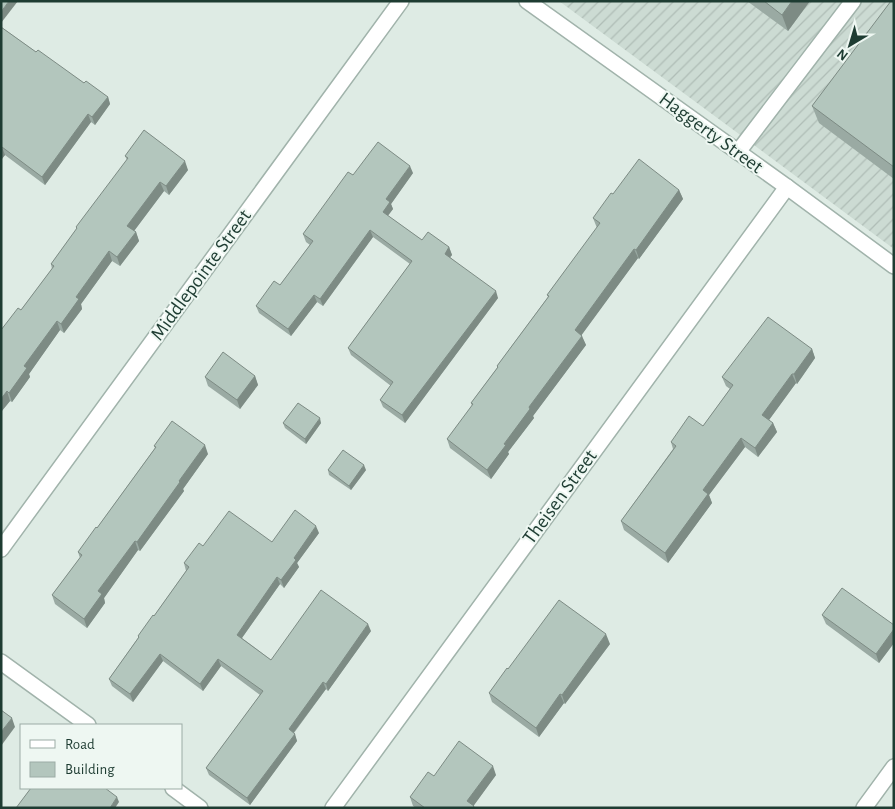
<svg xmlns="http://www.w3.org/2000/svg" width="895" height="809" viewBox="0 0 895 809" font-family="'Alegreya Sans',sans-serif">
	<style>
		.industrial { fill: url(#industrial-furrows) }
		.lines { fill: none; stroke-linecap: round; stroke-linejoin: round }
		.minor-casing { stroke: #a1b3ab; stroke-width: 18 }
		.minor { stroke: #fff; stroke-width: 15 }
		.wall { fill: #9aaaa3 }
		.shaded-wall { fill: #7d8b84 }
		.building { fill: #b3c6bd; stroke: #7d8b84 }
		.labels { text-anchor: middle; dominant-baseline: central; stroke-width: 4; stroke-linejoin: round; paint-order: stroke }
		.street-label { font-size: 20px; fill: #1e3c32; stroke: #eef7f2 }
	</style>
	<defs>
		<pattern id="industrial-furrows" width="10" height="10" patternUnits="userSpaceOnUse" patternTransform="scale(1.25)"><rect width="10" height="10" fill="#ccdbd3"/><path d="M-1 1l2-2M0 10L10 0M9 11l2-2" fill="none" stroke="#afbdb6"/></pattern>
	</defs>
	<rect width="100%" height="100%" fill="#deebe4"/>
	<path class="industrial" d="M559,1H894V249L770,157Z"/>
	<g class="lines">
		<g class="minor-casing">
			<g id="minor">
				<path d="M527,1L787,187L894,266"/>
				<path d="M738,152L853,1"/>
				<path d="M1,549L401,1"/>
				<path d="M1,662L88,725"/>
				<path d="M173,788L200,808"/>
				<path d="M333,808L787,187"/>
				<path d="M864,808L894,767"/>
			</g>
		</g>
		<use href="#minor" class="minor"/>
	</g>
	<g class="wall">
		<path d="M747,1H810L788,31Z"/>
		<path d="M894,1V179L819,123L812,106Z"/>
		<path d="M1,27L36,52L84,83L108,97L110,104L95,125L91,122L45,185L5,155L1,160Z"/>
		<path d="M125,156L188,170L169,195L164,191L134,231L136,232L139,241L120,266L112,261L81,304L82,309L64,333L60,330L29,374L30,377L12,402L10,401L1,412V330L21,310L52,269L51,264L127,160Z"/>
		<path d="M413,173L391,204L393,209L388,216L422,240L449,247L452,255L450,257L498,298L405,423L383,407L380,400L391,386L351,355L348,348L410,264L373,237L323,306L317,302L291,336L259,313L256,306L280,285L310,245L306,242L303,234L353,175Z"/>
		<path d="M679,190L683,199L639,259L638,258L581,335L586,345L533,416L534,418L508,452L509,454L491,479L450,448L447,439L472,406L471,403L497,368V366L548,297L547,295L597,228L593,218L613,194Z"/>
		<path d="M812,349L815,358L797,384L796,383L769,420L773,423L777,432L758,457L745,447L709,495L712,503L668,563L624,530L621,521L673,449L671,442L703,426L730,389L726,386L722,377Z"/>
		<path d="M255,376L258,385L240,409L208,386L205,377Z"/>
		<path d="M283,423H321L306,444L285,428Z"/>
		<path d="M154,446L208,454L183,489L184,491L140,551L138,550L104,598L105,603L87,628L55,604L52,595L80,558L78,552L97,528L155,448Z"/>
		<path d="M328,470H366L351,490L329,475Z"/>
		<path d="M319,533L297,563L299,567L284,588L280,584L242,638L271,660L371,631L328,691L326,689L294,733L297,741L250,805L209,775L206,768L260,695L221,666L203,691L163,661L133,702L112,686L109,679L138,638V636L154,616L186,571L184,563L203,546L272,542Z"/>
		<path d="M822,615L894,625V643L879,663L826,624Z"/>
		<path d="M610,644L565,704L564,703L539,737L492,702L489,693L508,669Z"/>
		<path d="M496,775L473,806L475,808H416L413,806L410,797L434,776Z"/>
	</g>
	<g class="shaded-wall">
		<path d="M9,1H18L1,23V12Z"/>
		<path d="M792,1H810L788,31L782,15Z"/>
		<path d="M108,97L110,104L95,125L92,117Z"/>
		<path d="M88,114L91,122L45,185L42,177Z"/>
		<path d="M2,147L5,155L1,160V148Z"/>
		<path d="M185,161L188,170L169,195L166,186Z"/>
		<path d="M410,166L413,173L391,204L393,209L385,219L383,212L386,199Z"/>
		<path d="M160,182L164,191L131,235L127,226Z"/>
		<path d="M679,190L683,199L639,259L636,250Z"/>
		<path d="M370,230L373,237L323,306L320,299Z"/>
		<path d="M136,232L139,241L120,266L117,257Z"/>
		<path d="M449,247L452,255L447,261L445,254Z"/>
		<path d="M634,249L638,258L578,340L575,330Z"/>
		<path d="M109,251L112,261L81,304L82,309L64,333L61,324L76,297Z"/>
		<path d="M496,291L498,298L405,423L402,415Z"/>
		<path d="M314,295L317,302L291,336L288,329Z"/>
		<path d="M57,321L60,330L29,374L30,377L12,402L9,393L24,366Z"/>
		<path d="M582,336L586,345L533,416L534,418L508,452L509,454L491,479L487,470L529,407Z"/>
		<path d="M812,349L815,358L797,384L794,374Z"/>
		<path d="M792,374L796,383L766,424L762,415Z"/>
		<path d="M255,376L258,385L240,409L237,400Z"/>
		<path d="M7,391L10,401L1,412V399Z"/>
		<path d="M320,418L321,423L306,444L305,439Z"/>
		<path d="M773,423L777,432L758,457L755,448Z"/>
		<path d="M741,438L745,447L709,495L712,503L668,563L665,553L703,490Z"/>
		<path d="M205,445L208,454L183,489L184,491L140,551L137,542L179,481Z"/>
		<path d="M364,465L366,470L351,490L349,486Z"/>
		<path d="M316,526L319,533L297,563L299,567L284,588L281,580L294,558Z"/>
		<path d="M135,541L138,550L104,598L105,603L87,628L84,619L98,591Z"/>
		<path d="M277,577L280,584L239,642L237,635Z"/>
		<path d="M368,624L371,631L328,691L326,684Z"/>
		<path d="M894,629V643L879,663L876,654Z"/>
		<path d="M606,634L610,644L565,704L562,695Z"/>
		<path d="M160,654L163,661L133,702L130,694Z"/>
		<path d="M218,659L221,666L203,691L200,684Z"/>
		<path d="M323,682L326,689L291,736L289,729Z"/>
		<path d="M560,694L564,703L539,737L536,728Z"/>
		<path d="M12,718L15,727L1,746V732Z"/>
		<path d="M295,734L297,741L250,805L247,798Z"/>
		<path d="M493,766L496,775L472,808L467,801Z"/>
		<path d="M117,797L119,802L115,808H110Z"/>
	</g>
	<g class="building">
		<path d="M1,1H9L1,12Z"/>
		<path d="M764,1H792L782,15Z"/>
		<path d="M891,1H894V167L812,106Z"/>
		<path d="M1,27L36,52L38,50L84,83L86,81L108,97L92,117L88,114L42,177L2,147L1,148Z"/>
		<path d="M144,130L185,161L166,186L160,182L127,226L136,232L117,257L109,251L76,297L79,299L61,324L57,321L24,366L27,368L9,393L7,391L1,399V336L2,335L1,334V330L18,308L21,310L54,266L51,264L77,228L76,227L128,158L125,156Z"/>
		<path d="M378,142L410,166L386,199L390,202L383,212L422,240L428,232L449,247L445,254L496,291L402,415L380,400L393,382L348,348L412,261L370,230L320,299L314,295L288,329L256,306L274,281L280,285L313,241L303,234L348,172L353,175Z"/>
		<path d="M639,159L679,190L636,250L634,249L575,330L582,336L529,407L530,409L504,444L506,445L487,470L447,439L473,404L471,403L498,367L497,366L549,296L547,295L600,223L593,218L611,193L613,194Z"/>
		<path d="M768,317L812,349L794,374H792L762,415L773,423L755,448L741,438L703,490L708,494L665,553L621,521L676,446L671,442L689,416L703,426L733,385L722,377Z"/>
		<path d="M223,352L255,376L237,400L205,377Z"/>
		<path d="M298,403L320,418L305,439L283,423Z"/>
		<path d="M172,421L205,445L179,481L180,482L137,542L135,541L98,591L102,594L84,619L52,595L82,555L78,552L96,527L97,528L156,447L154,446Z"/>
		<path d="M343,450L364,465L349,486L328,470Z"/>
		<path d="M295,510L316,526L294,558L296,560L281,580L277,577L237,635L271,660L321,590L368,624L326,684L323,682L289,729L295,734L247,798L206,768L263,691L218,659L200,684L160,654L130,694L109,679L139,637L138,636L153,615L154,616L189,567L184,563L199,543L203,546L229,511L272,542Z"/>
		<path d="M842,588L894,625V629L876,654L822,615Z"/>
		<path d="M559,600L606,634L562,695L560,694L536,728L489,693L507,668L508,669Z"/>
		<path d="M1,710L12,718L1,732Z"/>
		<path d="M459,741L493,766L467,801L474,806L473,808H425L410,797L428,772L434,776Z"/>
		<path d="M31,788H105L117,797L110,808H16Z"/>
	</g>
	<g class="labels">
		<g class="street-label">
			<text transform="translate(711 133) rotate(36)">Haggerty Street</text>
			<text transform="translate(201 275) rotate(-54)">Middlepointe Street</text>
			<text transform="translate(560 497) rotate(-54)">Theisen Street</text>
		</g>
	</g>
	<rect width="895" height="809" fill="none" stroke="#1e3c32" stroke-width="5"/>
	<rect x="20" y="724" width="162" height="65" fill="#eef7f2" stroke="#9baca5"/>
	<rect x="30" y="740" width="25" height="8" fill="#ffffff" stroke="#9baca5"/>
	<text x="65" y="749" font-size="15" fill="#1e3c32">Road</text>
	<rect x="30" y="762" width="25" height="15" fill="#b3c6bd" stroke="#9baca5"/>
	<text x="65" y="774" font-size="15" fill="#1e3c32">Building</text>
	<g transform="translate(850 45) rotate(218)" stroke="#eef7f2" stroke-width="4" paint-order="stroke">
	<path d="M0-4L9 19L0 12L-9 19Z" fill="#1e3c32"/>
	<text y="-8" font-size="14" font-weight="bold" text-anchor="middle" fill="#1e3c32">N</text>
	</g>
</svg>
